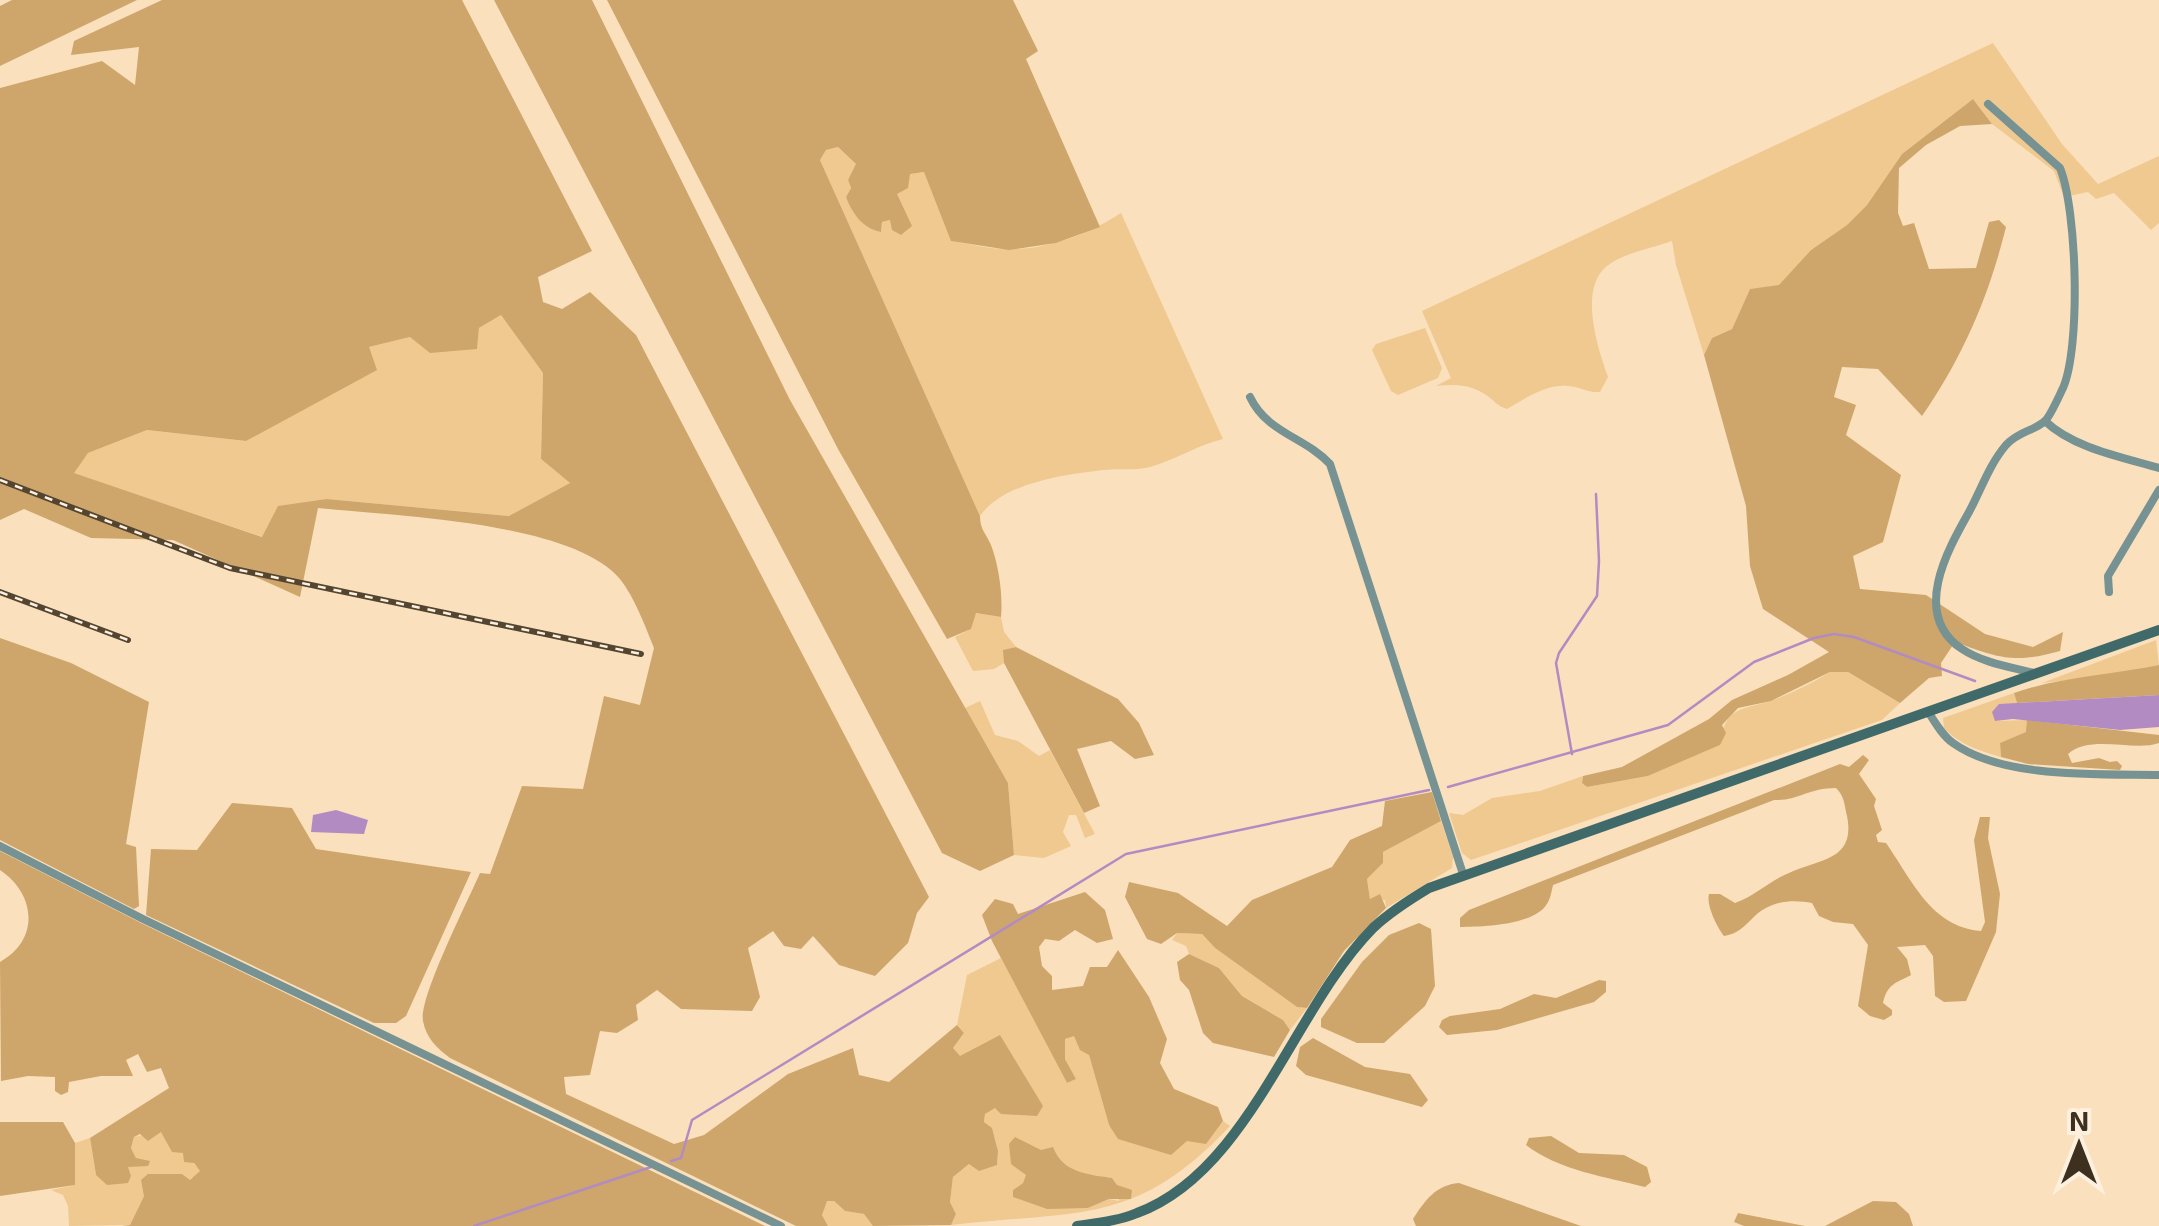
<svg xmlns="http://www.w3.org/2000/svg" width="2159" height="1226" viewBox="0 0 2159 1226" font-family="'Exo 2',sans-serif">
	<style>
		.green { fill: #f0c991; fill-rule: evenodd }
		.forest { fill: #cea66b; fill-rule: evenodd }
		.water { fill: #b38bc3 }
		.lines { fill: none; stroke-linecap: round; stroke-linejoin: round }
		.stream { stroke: #b38bc3; stroke-width: 2.5 }
		.minor { stroke: #769292; stroke-width: 8 }
		.secondary { stroke: #406a6a; stroke-width: 10 }
		.rail-casing { stroke: #544531; stroke-width: 6 }
		.rail { stroke: #fdf0de; stroke-width: 2.5; stroke-dasharray: 8; stroke-linecap: butt }
	</style>
	<rect width="100%" height="100%" fill="#fae0bc"/>
	<g class="green">
		<path d="M1993,43L2062,144L2098,184L2159,156V223L2151,230L2114,193L2096,199L2088,192L2064,197L2054,171L1992,124L1973,99L1902,154L1867,205L1847,225L1811,250L1779,286L1750,289L1732,329L1712,338L1704,355L1676,265L1672,241C1653,248 1623,253 1607,266C1578,289 1598,349 1608,377L1600,392C1588,393 1581,387 1568,386C1546,384 1526,398 1507,409C1497,406 1495,401 1486,395C1470,384 1454,384 1436,386L1451,378L1422,311Z"/>
		<path d="M838,147L857,165L848,180L851,188L846,197C853,213 863,229 881,232L882,222L890,220L897,194L909,174L925,172L952,241C970,244 989,249 1008,249C1047,250 1089,234 1121,213L1223,439C1197,445 1175,460 1150,467C1135,471 1118,468 1103,470C1064,475 1004,482 980,516L820,160L826,150Z"/>
		<path d="M501,315L543,373L541,459L570,483L510,516L327,499L263,537L73,473L88,453L147,430L246,441L369,347L410,337L477,348L479,328Z"/>
		<path d="M1425,328L1442,368L1438,378L1398,395L1391,391L1372,350L1376,344Z"/>
		<path d="M975,613L1001,617L1004,632L1016,647L1004,650V663L994,669L973,671L955,637L971,629Z"/>
		<path d="M2156,640L2159,665L2107,676L2042,683Z"/>
		<path d="M1830,672H1848L1900,703L1882,720L1471,860L1462,853L1449,813L1463,815L1492,798L1540,791L1583,776L1582,783L1587,787L1648,776L1720,745C1725,705 1741,711 1773,700C1793,693 1812,683 1830,672Z"/>
		<path d="M2014,693L2017,703L2009,705L1995,721L2027,720V732L2000,743L2001,757C1978,750 1960,745 1944,728L1943,718Z"/>
		<path d="M980,701L995,735L1018,741L1039,756L1050,750L1095,834L1085,838L1076,815H1069L1063,832L1071,846L1044,858L1014,855L1008,783L965,708Z"/>
		<path d="M1441,821L1453,857L1452,868L1386,908L1385,900L1370,899L1367,879L1383,863V852Z"/>
		<path d="M1177,933L1202,934L1215,948L1297,1007L1307,1008L1290,1030L1283,1020L1242,996L1219,968L1189,954L1186,946L1172,940Z"/>
		<path d="M1001,958L1067,1083L1076,1079L1065,1059V1039L1074,1035L1089,1055L1109,1125L1206,1143L1223,1121L1230,1126C1136,1226 1081,1210 951,1225L956,1214L950,1202L953,1177L969,1164L997,1165C998,1147 997,1134 984,1122L985,1114L995,1107L953,1048L964,1033L957,1025L967,975ZM1058,1159L1077,1173L1112,1178L1117,1185L1119,1201L1109,1199L1088,1208L1013,1190L1023,1183L1027,1174Z"/>
		<path d="M161,1131L201,1171L190,1180L144,1196L130,1225L69,1226L68,1206L63,1195L51,1190L75,1185V1143L90,1138L96,1175L128,1167L136,1158L131,1148L134,1137Z"/>
		<path d="M826,1201H834L845,1211L864,1214L873,1226H828L822,1215Z"/>
	</g>
	<g class="forest">
		<path d="M12,0H137L0,66V6Z"/>
		<path d="M162,0H462L592,251L538,277L543,302L562,309L590,292L636,335L929,897L917,913L908,943L875,976L839,965L813,936L801,949L784,946L773,931L748,948L760,997L752,1011L681,1009L657,990L636,1005L638,1020L617,1033L600,1031L590,1075L564,1077L566,1094L674,1144L704,1135L788,1074L853,1048L859,1075L889,1082L957,1025L964,1033L953,1048L960,1056L1000,1035L1043,1106L1037,1116L1001,1114L995,1108L985,1114L984,1122L992,1128L998,1151L997,1165L979,1171L969,1164L953,1177L950,1202L956,1214L951,1225L873,1226L864,1214L845,1211L834,1201H827L822,1215L828,1226H796L450,1058C437,1048 426,1038 423,1021C419,997 468,901 480,873L490,874L522,786L583,789L604,696L640,705L654,648C645,626 635,598 620,579C571,521 393,516 318,508L300,597L173,540L91,538L24,509L0,520V88L102,61L135,85L139,47L71,55L74,41ZM501,315L543,373L541,459L570,483L509,516L327,499L278,506L262,537L74,473L88,453L147,430L246,441L377,370L369,347L410,337L430,353L477,349L479,328Z"/>
		<path d="M494,0H592L790,400L1008,783L1014,855L980,871L942,853Z"/>
		<path d="M607,0H1013L1038,51L1026,59L1100,227L1056,243L1009,250L951,241L924,172L910,174L908,188L897,194L912,226L901,235L892,230L890,220L882,222L881,232C863,229 852,213 846,197L851,188L848,180L856,164L838,147L826,150L820,160L980,516C980,530 986,533 991,545C999,566 1003,596 1001,617L976,613L971,629L947,639L838,449Z"/>
		<path d="M1973,99L1992,124L1960,126L1926,145L1899,168L1898,213L1903,226L1914,223L1929,269L1976,268L1989,222L1999,220L2006,227C1989,296 1963,357 1922,416L1878,369L1842,367L1834,397L1856,405L1846,435L1901,475L1883,542L1853,556L1860,589L1926,595L1985,634L2033,647L2063,632L2060,651C2014,664 1999,658 1955,642L1941,663L1942,676L1929,678L1900,703L1848,672H1830L1771,701L1738,708L1722,725L1726,733L1720,745L1648,776L1587,787L1582,783L1583,776L1622,767L1709,719L1732,700L1788,675L1829,652L1763,609L1750,566L1746,506L1704,355L1712,338L1732,329L1750,289L1779,285L1811,250L1847,225L1867,205L1902,154Z"/>
		<path d="M0,638L71,663L149,702L126,844L136,847L139,906L134,909L0,840Z"/>
		<path d="M1016,647L1118,699L1139,723L1154,755L1135,759L1111,741L1077,749L1100,806L1084,813L1004,663L1003,650Z"/>
		<path d="M2159,665V695L2017,703L2014,693C2059,677 2111,675 2159,665Z"/>
		<path d="M2027,720L2159,735V743C2134,752 2090,734 2068,754L2072,763L2099,758L2110,762L2117,761L2122,766L2120,770L2028,764L2001,757L2000,743L2026,732Z"/>
		<path d="M1863,755L1869,760L1859,774L1876,799L1874,806L1882,830L1876,835L1878,842L1886,843C1912,880 1931,927 1981,931L1985,922L1974,840L1980,817H1990L1988,838L2000,894L1996,932L1966,1001L1944,1002L1935,996L1933,956L1925,945L1897,947L1907,959L1911,975C1896,983 1887,984 1883,1003L1892,1010V1015L1884,1020L1870,1016L1858,1006L1868,945L1853,924L1833,922L1819,916L1812,903C1797,900 1779,900 1764,909C1749,918 1744,933 1724,936C1717,927 1706,905 1709,894H1720L1735,903C1755,896 1769,881 1789,873C1819,859 1856,861 1847,816C1844,804 1845,797 1836,788C1808,788 1798,801 1774,800L1553,885C1551,894 1550,902 1543,909C1526,925 1483,927 1460,927V918L1469,910L1840,764L1849,767Z"/>
		<path d="M1432,792L1441,821L1383,852V863L1367,879L1370,899L1380,894L1386,908L1344,951L1307,1008L1297,1007L1215,948L1202,934L1177,933L1161,944L1147,939L1125,897L1129,882L1178,893L1227,926L1252,900L1332,867L1350,840L1382,826L1385,801Z"/>
		<path d="M232,803L292,808L316,849L471,872L406,1016L396,1023H374L146,915L151,849L197,850Z"/>
		<path d="M0,851L141,923L765,1226H122L130,1225L144,1196L141,1180L148,1174H182L190,1180L200,1171L194,1163L184,1162L183,1153L172,1152L161,1132L148,1141L140,1134L134,1137L131,1148L136,1158L150,1161L148,1166L128,1167L131,1176L128,1183L107,1185L96,1175L90,1138L169,1088L161,1068L147,1072L138,1054L126,1060L133,1076H101L69,1082L68,1092L61,1095L55,1091V1077L28,1076L1,1081L0,962C40,940 36,894 0,870Z"/>
		<path d="M1085,892L1105,910L1113,939L1097,943L1075,930L1059,941L1045,939L1039,947L1042,966L1052,976V990L1083,986L1090,967H1107L1118,950L1149,997L1167,1039L1160,1063L1174,1089L1218,1107L1223,1121L1206,1144L1187,1141L1171,1155L1118,1139L1109,1125L1089,1055L1080,1050L1074,1036L1065,1039V1059L1076,1079L1067,1083L992,941L982,915L995,899L1013,904L1018,914Z"/>
		<path d="M1419,923L1431,929L1435,986L1425,1006L1384,1043H1357L1321,1027V1019L1362,962L1389,935Z"/>
		<path d="M1189,954L1219,968L1242,996L1283,1020L1290,1030L1274,1057L1213,1043L1203,1033L1189,990L1180,980L1177,962Z"/>
		<path d="M1599,980L1606,981V992L1594,1002L1497,1030L1447,1035L1439,1027L1442,1020L1450,1016L1500,1009L1534,994L1556,998Z"/>
		<path d="M1313,1038L1365,1067L1410,1074L1428,1100L1422,1107L1306,1075L1296,1066L1300,1047Z"/>
		<path d="M0,1122H63L75,1143V1185L0,1196Z"/>
		<path d="M1551,1136L1579,1153L1624,1155L1647,1167L1651,1182L1645,1187C1606,1177 1558,1170 1526,1145L1529,1138Z"/>
		<path d="M1015,1137L1041,1150L1053,1147C1063,1173 1087,1174 1112,1178L1117,1185L1132,1190L1131,1199H1109L1088,1208L1047,1209L1013,1197V1190L1023,1183L1026,1175L1011,1164L1009,1144Z"/>
		<path d="M1459,1183L1581,1226H1416L1413,1219C1425,1200 1436,1185 1459,1183Z"/>
		<path d="M1873,1201L1896,1202L1909,1214L1913,1226H1825Z"/>
		<path d="M1738,1213L1805,1226H1744L1734,1222Z"/>
	</g>
	<g class="water">
		<path d="M2159,695V727L2120,730L2013,719L1995,721L1992,712L1999,704Z"/>
		<path d="M336,810L368,820L364,834L311,832L313,815Z"/>
	</g>
	<g class="lines">
		<g class="stream">
			<path d="M1572,754L1556,663L1559,653L1597,596L1599,561L1596,494"/>
			<path d="M1448,787L1668,725L1754,662L1814,638L1834,634L1854,637L1975,681"/>
			<path d="M671,1161L681,1158L692,1120L1126,854L1429,790"/>
			<path d="M474,1226L651,1167"/>
		</g>
		<g class="minor">
			<path d="M1988,104L2060,168C2077,210 2081,346 2063,388C2059,396 2051,415 2045,421C2034,431 2019,431 2006,445C1989,465 1981,490 1969,512C1947,551 1911,615 1962,649C1983,663 2011,667 2034,673"/>
			<path d="M1250,397C1267,433 1305,437 1330,464L1463,874"/>
			<path d="M2045,421C2073,448 2122,457 2159,468"/>
			<path d="M2109,592L2108,576L2159,490"/>
			<path d="M1929,713C1936,724 1943,736 1953,743C2003,779 2100,774 2159,775"/>
			<path d="M0,846L143,919L781,1226"/>
		</g>
		<path class="secondary" d="M1077,1226C1097,1223 1118,1221 1137,1213C1249,1172 1293,1009 1373,928C1390,912 1409,900 1429,888L2159,630"/>
		<g class="rail-casing">
			<g id="rail">
				<path d="M0,480L230,568L641,654"/>
				<path d="M0,592L128,640"/>
			</g>
		</g>
		<use href="#rail" class="rail"/>
	</g>
	<g transform="translate(2079 1146)" stroke="#fdf0de" stroke-width="8" paint-order="stroke">
	<path d="M0-8L18 38L0 25L-18 38Z" fill="#3d301e"/>
	<text y="-15" font-size="28" font-weight="bold" text-anchor="middle" fill="#3d301e">N</text>
	</g>
</svg>
